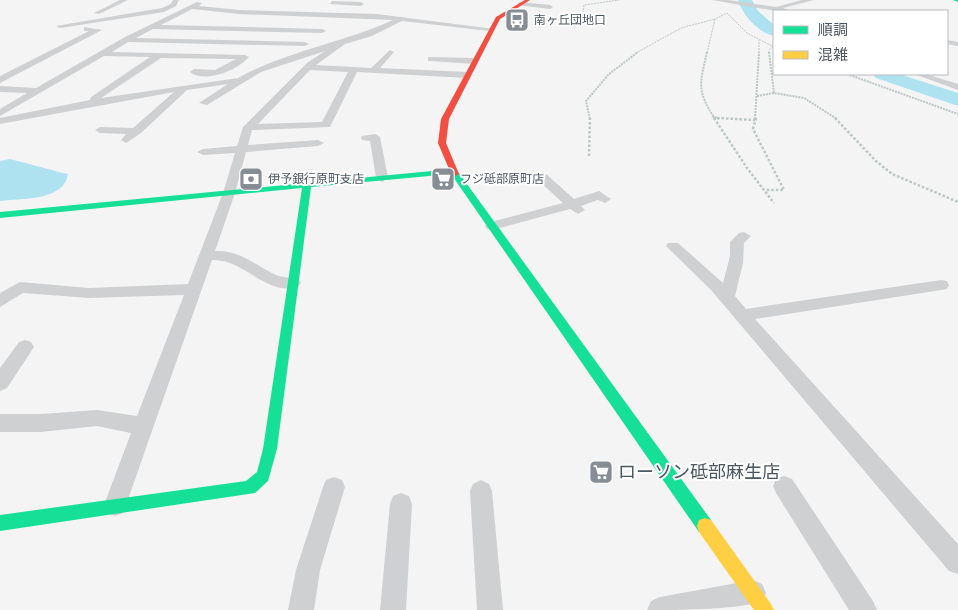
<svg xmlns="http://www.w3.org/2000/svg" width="958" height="610" viewBox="0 0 958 610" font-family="'Source Sans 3','Noto Sans JP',sans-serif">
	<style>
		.water { fill: #aee2f0 }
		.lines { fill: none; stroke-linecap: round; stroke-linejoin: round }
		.river { fill: #aee2f0; fill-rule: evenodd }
		.path-far2 { stroke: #bcc7c4; stroke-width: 1; stroke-dasharray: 2 1; stroke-linecap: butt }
		.path-far1 { stroke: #bcc7c4; stroke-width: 2; stroke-dasharray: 2 1; stroke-linecap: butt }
		.path { stroke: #bcc7c4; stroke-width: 2.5; stroke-dasharray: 2.5 2; stroke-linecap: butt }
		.street { fill: #ced0d2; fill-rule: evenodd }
		.fast { fill: #16e098; fill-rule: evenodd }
		.slow { fill: #ffcf43; fill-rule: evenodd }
		.jam { fill: #f24e42; fill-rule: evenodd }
		.labels { text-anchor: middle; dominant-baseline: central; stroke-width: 4; stroke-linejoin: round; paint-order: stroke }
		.far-poi-label { font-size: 12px; fill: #4a5661; stroke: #fff; text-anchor: start }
		.near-poi-label { font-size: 18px; fill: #4a5661; stroke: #fff; text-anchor: start }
	</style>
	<rect width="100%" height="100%" fill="#f4f4f4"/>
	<path class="water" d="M10,159L63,173L68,174C64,202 19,198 0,201V161Z"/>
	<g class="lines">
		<g class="river">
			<path d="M738,0H752L758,11L774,25V36C758,32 743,16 738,0Z"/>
			<path d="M873,74H899L958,93V106L876,78Z"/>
		</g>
		<g class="path-far2">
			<path d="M583,13L584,5L619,0"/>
			<path d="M727,13L747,33L774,47"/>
			<path d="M636,53L681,28L715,19"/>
			<path d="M707,53L715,19L727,13"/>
			<path d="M759,53V40"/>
			<path d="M769,53V50L773,47"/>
		</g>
		<g class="path-far1">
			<path d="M707,52C700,84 696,90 715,119"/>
			<path d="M769,52L774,93L804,98L837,119"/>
			<path d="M847,74L958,114"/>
			<path d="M757,96L774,93"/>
			<path d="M712,116L720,119"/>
			<path d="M590,119L586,101L609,74L638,52"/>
			<path d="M755,119L759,52"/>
		</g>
		<g class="path">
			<path d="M714,118L747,168L774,203"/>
			<path d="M717,118L755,120"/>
			<path d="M756,118L753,129L784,190H765"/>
			<path d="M835,118L876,161L892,174L958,202"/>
			<path d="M589,156L590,118"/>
		</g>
		<g class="street">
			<path d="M120,0H128L99,14L94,13Z"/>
			<path d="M173,0H179L176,6L164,12L60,28L56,26L162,8L171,4Z"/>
			<path d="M712,0H728L776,7L802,0H814L783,8L790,11H776Z"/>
			<path d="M332,1L361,2L364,4L361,6L330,4Z"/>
			<path d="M197,2L202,3L199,6L239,10L377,14L494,29L490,31L402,21L372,36L345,44L316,65L371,68L390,50L394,52L380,68L467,72L471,75L467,78L357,72L330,127L252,130L248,145L318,140L324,143L318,146L246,152L235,193L215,251C241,250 254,265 276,275C282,278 291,277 298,279L301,283L298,287C265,296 245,259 212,260L126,505L123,513L115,516L107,513L104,505L131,433L97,426L41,432H0V414H41L97,410L137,416L184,295L89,298L23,293L0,307V293L20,282L89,288L188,284L223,193L235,153L203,155L197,152L203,149L237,146L243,127L307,63L325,51L261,72L207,105L199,103L228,84L187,90L141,133L126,143L121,140L126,134L100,133L95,130L100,127L133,128L174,92L0,124V118L90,100L91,97L150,57L104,56L0,116V109L27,93L0,92V86L36,88L125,37ZM192,9L239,14L393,20C343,43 286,51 238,78L101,98L161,58L236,59L215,70L194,69L190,72C205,84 238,70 249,57L245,55L112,52L128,42L305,46L309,44L305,42L136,38L153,29L322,33L326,31L322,29L161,25ZM310,70L348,72L322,122L258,124Z"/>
			<path d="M519,2L550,5L553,7L550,9L517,5Z"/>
			<path d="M84,27L102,30L0,83V76L89,31H84Z"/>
			<path d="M947,40L958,42V46L947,44Z"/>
			<path d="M428,57L474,58L478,61L474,64L431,61H428Z"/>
			<path d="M914,74H926L958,84V90Z"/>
			<path d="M375,134L380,137L388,178L382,182L376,178L370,141L362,140L361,138L362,136Z"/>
			<path d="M542,173L546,174L574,199L599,191L611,199L605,203L598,200L581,206L585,210L578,214L570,209L492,230L487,229L485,226L487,223L563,203L538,180L536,177L538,174Z"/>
			<path d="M744,232L751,236L744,243L743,263L735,296L746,309L941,280L947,281L949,285L947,289L941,290L755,319L958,544V574L949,571L711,290L666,246L668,243H678L723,283L730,256V242L739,233Z"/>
			<path d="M25,340L31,342L34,347L7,388L0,391V368L19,342Z"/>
			<path d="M784,476L792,479L873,601L877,610H849L776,493L773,486L776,479Z"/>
			<path d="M334,477L342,480L345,487L320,570L314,610H288L296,570L323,487L326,480Z"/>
			<path d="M481,480L489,484L492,491L503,610H477L470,491L473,484Z"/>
			<path d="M401,493L409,496L412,504L406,610H380L390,504L393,496Z"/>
			<path d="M753,580L762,584L766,593L762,602C727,610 684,610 647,610L651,601L660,597Z"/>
		</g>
		<g class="fast">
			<path d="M953,0H958V2Z"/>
			<path d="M453,169H456L711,520L713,526L711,532L705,534L699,532L451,174L311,187L277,449L268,481L255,493L0,531V515L246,481L257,472L263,449L302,188L0,218V212Z"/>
		</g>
		<path class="slow" d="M705,518L711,520L771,604L774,610H754L699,532L697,526L699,520Z"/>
		<path class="jam" d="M525,0H530L500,19L449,119L446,143L459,174L455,176H452L438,143L441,119L496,17Z"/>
	</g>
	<defs>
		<g id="bus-square" transform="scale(1.25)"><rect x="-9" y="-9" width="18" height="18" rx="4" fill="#868d94" stroke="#fff"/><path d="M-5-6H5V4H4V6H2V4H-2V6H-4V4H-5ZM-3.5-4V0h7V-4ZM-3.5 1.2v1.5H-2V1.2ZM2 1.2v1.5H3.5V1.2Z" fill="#fff"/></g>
		<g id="bank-square" transform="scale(1.25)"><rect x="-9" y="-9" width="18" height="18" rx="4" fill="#868d94" stroke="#fff"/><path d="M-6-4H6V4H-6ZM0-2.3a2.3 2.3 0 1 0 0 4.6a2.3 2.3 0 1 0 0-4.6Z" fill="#fff"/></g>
		<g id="supermarket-square" transform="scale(1.25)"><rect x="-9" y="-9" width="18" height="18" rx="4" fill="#868d94" stroke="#fff"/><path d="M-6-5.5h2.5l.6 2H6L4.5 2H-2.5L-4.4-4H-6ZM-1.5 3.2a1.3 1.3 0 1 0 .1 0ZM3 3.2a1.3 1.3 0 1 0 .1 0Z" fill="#fff"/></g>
	</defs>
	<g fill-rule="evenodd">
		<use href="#bus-square" x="517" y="20"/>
		<use href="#bank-square" x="251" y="179"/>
		<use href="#supermarket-square" x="443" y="179"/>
		<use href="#supermarket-square" x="601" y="472"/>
	</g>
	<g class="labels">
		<g class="far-poi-label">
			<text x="534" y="20">南ヶ丘団地口</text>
			<text x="268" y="179">伊予銀行原町支店</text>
			<text x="460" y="179">フジ砥部原町店</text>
		</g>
		<g class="near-poi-label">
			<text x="618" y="472">ローソン砥部麻生店</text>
		</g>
	</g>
	<rect x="773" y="10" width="175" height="65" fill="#ffffff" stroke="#b7bbc0"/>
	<rect x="783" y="26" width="25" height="8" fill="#16e098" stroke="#b7bbc0"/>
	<text x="818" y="35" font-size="15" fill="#4a5661">順調</text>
	<rect x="783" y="51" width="25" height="8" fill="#ffcf43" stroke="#b7bbc0"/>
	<text x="818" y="60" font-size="15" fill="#4a5661">混雑</text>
</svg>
